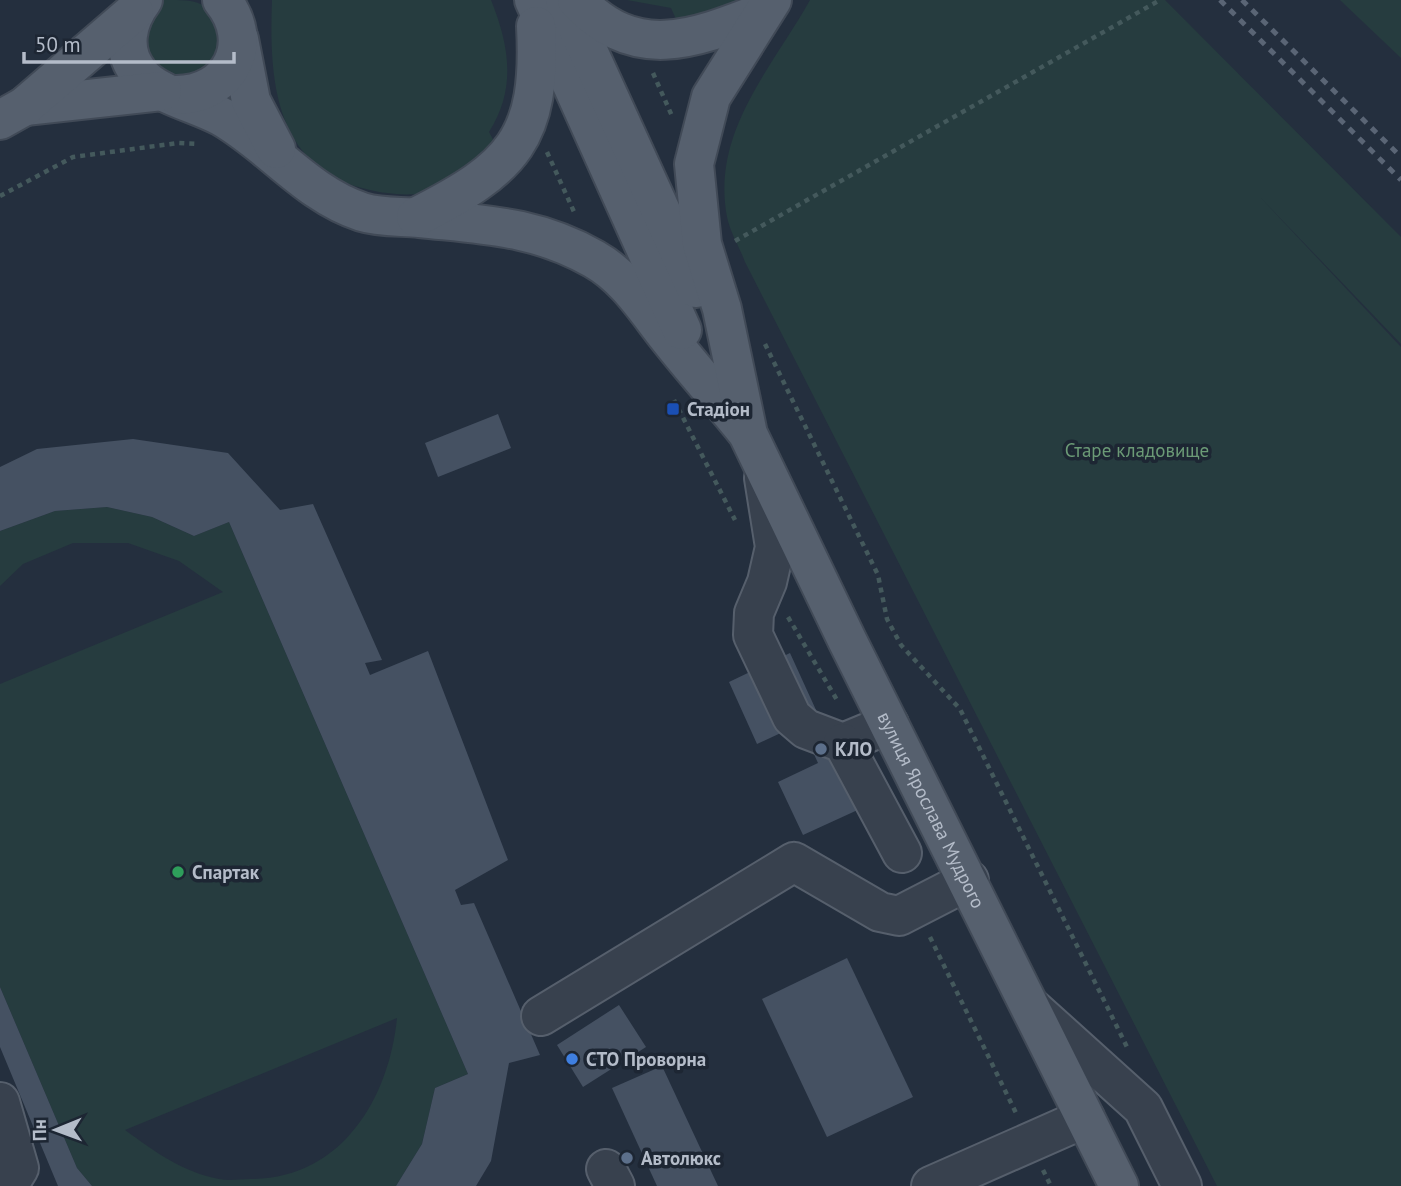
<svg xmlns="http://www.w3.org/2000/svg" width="1401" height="1186" viewBox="0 0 1401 1186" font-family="'PT Sans',sans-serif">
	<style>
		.green { fill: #263c3f; fill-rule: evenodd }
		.building { fill: #455162 }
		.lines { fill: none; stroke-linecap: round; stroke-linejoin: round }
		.minor-casing { stroke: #565f6c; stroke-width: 42 }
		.major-casing { stroke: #414a57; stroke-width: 42 }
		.path { stroke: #44595c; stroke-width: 4.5; stroke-dasharray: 5 5; stroke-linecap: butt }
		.minor { stroke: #38414e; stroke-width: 38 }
		.major { stroke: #56606e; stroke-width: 38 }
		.rail { stroke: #5a6575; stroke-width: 5; stroke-dasharray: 7 7; stroke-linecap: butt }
		.transit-dot { fill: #1a4fb4; stroke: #1d2633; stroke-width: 2.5 }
		.service-dot { fill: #5c6f8a; stroke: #1d2633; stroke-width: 2.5 }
		.leisure-dot { fill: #2e9e5b; stroke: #1d2633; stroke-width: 2.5 }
		.shop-dot { fill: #3f7fe0; stroke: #1d2633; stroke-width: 2.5 }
		.labels { text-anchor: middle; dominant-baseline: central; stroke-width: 7; stroke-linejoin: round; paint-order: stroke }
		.poi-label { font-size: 19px; font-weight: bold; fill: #b4bcc9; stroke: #1d2633; text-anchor: start }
		.park-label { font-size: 19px; fill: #6b9a76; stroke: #1d2633 }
		.street-label { font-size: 19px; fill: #b4bcc9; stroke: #1d2633 }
	</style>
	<rect width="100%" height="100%" fill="#242f3e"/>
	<g class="green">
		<path d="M163,0C202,0 204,0 222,32L212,65C175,83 170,79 143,50L154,6Z"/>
		<path d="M272,0H491C509,45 517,88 489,132L497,147C476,161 456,178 434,189C417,198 388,194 370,190C274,169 269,80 272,0Z"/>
		<path d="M627,0H744L680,28L671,8Z"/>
		<path d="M810,0H1165L1401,237V344L1259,196L1401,347V1186H1217L745,262C740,248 730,232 727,217C711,132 772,68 810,0Z"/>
		<path d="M1340,0H1401V58Z"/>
		<path d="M107,507L152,517L194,536L229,522L468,1074L435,1088L422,1144L396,1186H92L77,1168L0,987V684L223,592L179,561L128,543H73L23,564L0,586V531L55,511ZM397,1018C389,1099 341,1179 251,1179C241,1179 229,1181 219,1179C182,1172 154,1151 125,1130Z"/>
	</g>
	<g class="building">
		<path d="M498,414L511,448L438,477L425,443Z"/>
		<path d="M133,439L228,453L280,510L313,504L382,660L365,663L370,675L428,651L508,860L455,890L461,905L474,903L540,1055L509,1063L491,1161L476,1186H396L422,1144L435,1088L468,1074L229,522L194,536L152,517L107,507L55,511L0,531V467L37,449Z"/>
		<path d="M790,653L816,710L813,712L862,808L803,835L778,782L818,763L800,724L757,744L729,682Z"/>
		<path d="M847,958L913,1097L827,1137L762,999Z"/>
		<path d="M0,987L77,1168L92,1186H58L0,1047Z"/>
		<path d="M619,1005L646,1047L583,1087L557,1045Z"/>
		<path d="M662,1066L718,1186H657L612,1088Z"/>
	</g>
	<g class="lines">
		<g class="minor-casing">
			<g id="minor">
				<path d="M764,478L775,547L767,582L754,613L753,635L792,717L806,729L843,743L889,724"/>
				<path d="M843,743L902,853"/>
				<path d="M1031,1007L1143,1108L1182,1186"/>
				<path d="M541,1016L794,862L880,912L899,916L969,880"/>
				<path d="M0,1102L19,1168L8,1186"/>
				<path d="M606,1169L615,1186"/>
				<path d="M931,1186L1085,1118"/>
			</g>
		</g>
		<g class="major-casing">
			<g id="major">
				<path d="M143,0C127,21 120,50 139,73C156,95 197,103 222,117C272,146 307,194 362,212C381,218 401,216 420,218C486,225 536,226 594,259C626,277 645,308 667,336C692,368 719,398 745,430"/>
				<path d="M534,0L682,330"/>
				<path d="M565,0L696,288"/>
				<path d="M577,0C635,63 694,39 763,12"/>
				<path id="s1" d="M772,0L711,97L694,164L702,244L722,309L748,434L847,640L1119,1186"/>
				<path d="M239,39L251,101L276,149"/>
				<path d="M176,95C230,95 257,43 222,0"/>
				<path d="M25,106L162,91"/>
				<path d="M0,120L25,106L134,12"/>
				<path d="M416,217C513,168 542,139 536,26"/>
			</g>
		</g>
		<g class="path">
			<path d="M653,73L672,116"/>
			<path d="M547,152L575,214"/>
			<path d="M0,196L73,157L178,143L199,144"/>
			<path d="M735,241L1160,0"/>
			<path d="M765,344L878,575L887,619L901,645L960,709L1127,1047"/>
			<path d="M674,400L735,520"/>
			<path d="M788,617L837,700"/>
			<path d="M930,937L1017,1115"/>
			<path d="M1043,1170L1051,1186"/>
		</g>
		<use href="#minor" class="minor"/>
		<use href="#major" class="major"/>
		<g class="rail">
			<path d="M1220,0L1401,180"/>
			<path d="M1242,0L1401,157"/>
		</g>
	</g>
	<rect class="transit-dot" x="666" y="402" width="14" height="14" rx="3.5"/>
	<g class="service-dot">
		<circle cx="821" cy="749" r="7"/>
		<circle cx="627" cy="1158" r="7"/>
	</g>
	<circle class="leisure-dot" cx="178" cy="872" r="7"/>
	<circle class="shop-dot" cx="572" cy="1059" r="7"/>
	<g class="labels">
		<g class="poi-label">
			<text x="687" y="409">Стадіон</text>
			<text x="835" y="749">КЛО</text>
			<text x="192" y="872">Спартак</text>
			<text x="586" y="1059">СТО Проворна</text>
			<text x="641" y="1158">Автолюкс</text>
		</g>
		<g class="park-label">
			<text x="1137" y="450">Старе кладовище</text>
		</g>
		<g class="street-label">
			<text stroke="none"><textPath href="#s1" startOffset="878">вулиця Ярослава Мудрого</textPath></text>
		</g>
	</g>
	<g transform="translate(56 1130) rotate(269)" stroke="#1d2633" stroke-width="5" paint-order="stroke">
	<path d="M0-5L12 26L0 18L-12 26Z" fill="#b4bcc9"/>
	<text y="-10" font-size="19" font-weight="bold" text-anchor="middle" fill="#b4bcc9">Пн</text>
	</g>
	<path d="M24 52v10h210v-10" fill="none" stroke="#b4bcc9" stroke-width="3.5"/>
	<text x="35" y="52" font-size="21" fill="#b4bcc9" stroke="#1d2633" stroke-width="5" paint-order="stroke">50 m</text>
</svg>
